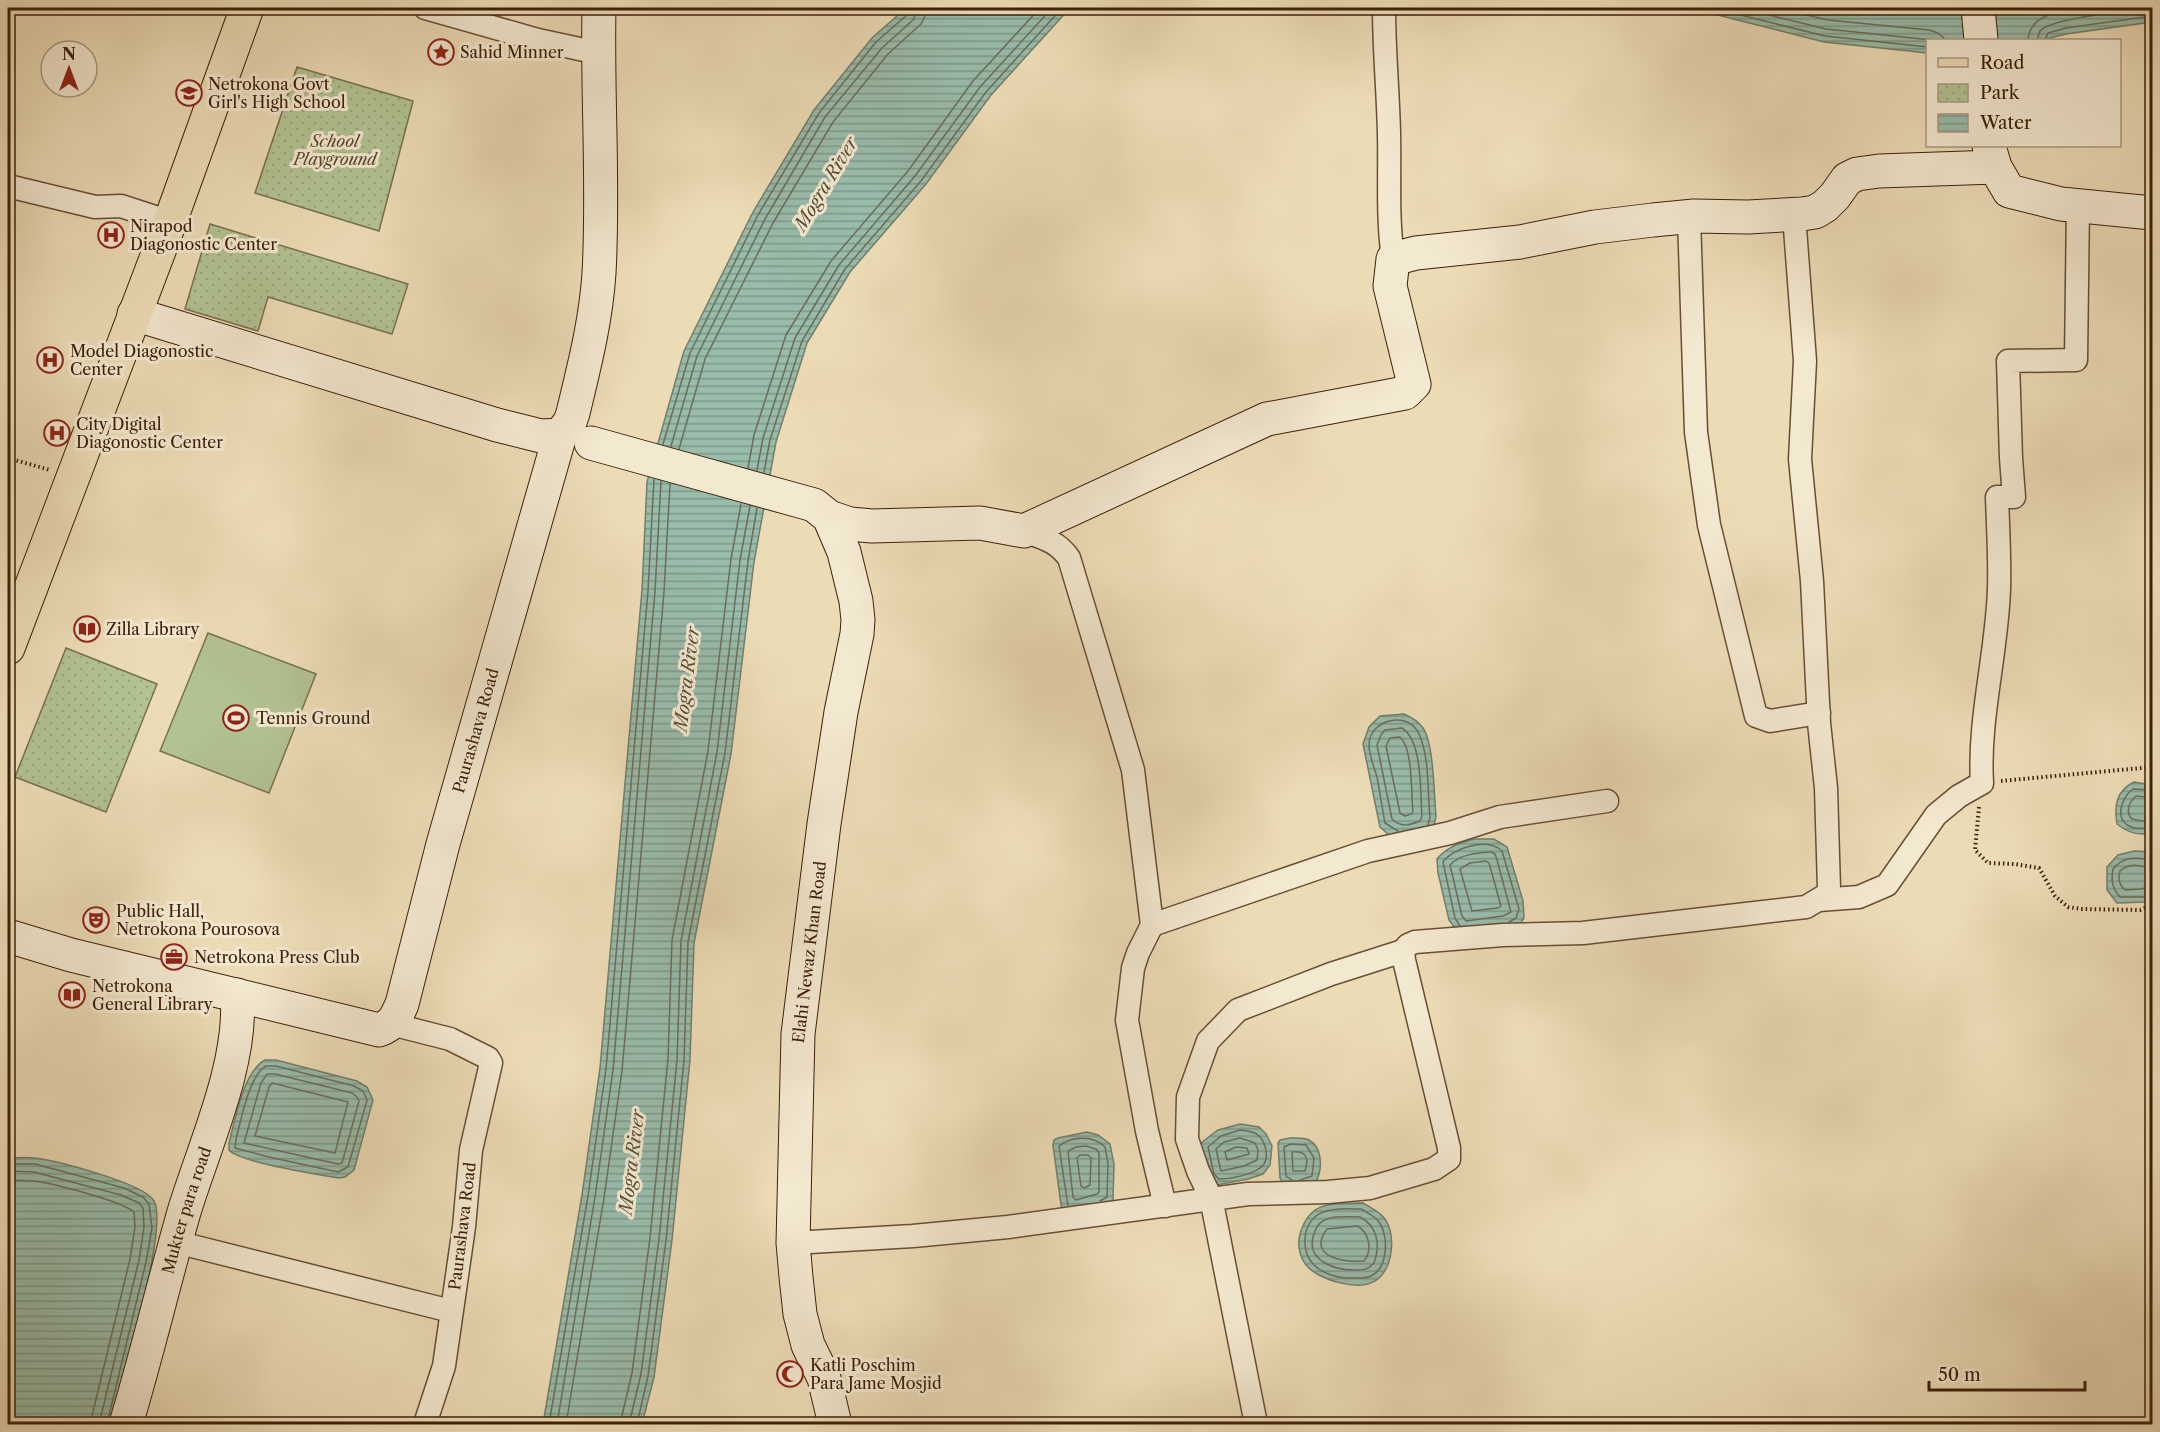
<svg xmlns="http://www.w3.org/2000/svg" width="2160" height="1432" viewBox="0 0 2160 1432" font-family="'Libre Caslon Text',serif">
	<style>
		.park { fill: url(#park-dots); stroke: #77714d; stroke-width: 1.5 }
		.garden { fill: #b2c292; stroke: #77714d; stroke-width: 1.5 }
		.water { fill: url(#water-rules); stroke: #747e6a; stroke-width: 1.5 }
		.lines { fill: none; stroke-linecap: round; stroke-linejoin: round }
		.shore { stroke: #6a6e5a; stroke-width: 1.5 }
		.street-casing { stroke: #684f34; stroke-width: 25 }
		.secondary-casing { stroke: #3c2008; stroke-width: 35 }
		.primary-casing { stroke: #3c2008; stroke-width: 35 }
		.path { stroke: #3c2008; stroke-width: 4; stroke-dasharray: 1.5 3; stroke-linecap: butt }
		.street { stroke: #f3e8d0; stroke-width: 22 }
		.secondary { stroke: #f3e8d0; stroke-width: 33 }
		.primary { stroke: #ecdcb6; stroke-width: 33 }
		.labels { text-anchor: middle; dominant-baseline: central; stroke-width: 6; stroke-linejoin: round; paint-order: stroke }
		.poi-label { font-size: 16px; fill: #3c2008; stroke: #f3e8d0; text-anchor: start }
		.park-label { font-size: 16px; font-style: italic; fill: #5a482a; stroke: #f3e8d0 }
		.street-label { font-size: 16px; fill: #3c2008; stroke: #f3e8d0 }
		.water-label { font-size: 18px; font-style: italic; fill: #584f39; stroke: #f3e8d0 }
	</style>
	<defs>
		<pattern id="park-dots" width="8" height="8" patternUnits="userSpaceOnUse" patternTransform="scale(1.5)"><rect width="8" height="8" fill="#b2c292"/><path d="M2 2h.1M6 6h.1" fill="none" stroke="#9aa67c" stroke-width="1.8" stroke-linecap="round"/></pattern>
		<pattern id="water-rules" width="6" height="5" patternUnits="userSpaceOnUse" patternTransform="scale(1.5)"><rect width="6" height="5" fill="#99bcab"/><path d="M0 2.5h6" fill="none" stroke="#7e9889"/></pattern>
	</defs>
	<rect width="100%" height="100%" fill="#ecdcb6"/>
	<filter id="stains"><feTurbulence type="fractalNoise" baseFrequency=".00333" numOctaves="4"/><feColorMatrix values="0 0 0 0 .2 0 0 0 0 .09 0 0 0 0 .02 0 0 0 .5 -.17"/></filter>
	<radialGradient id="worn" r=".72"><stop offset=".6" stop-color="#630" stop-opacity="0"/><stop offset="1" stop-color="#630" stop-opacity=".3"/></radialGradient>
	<g class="park">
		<path d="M297,67L413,101L379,231L255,193Z"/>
		<path d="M210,224L408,284L392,334L268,297L258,331L185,309Z"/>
		<path d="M66,648L157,684L106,812L15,777Z"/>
	</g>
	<path class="garden" d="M208,633L316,674L269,793L160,751Z"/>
	<g class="water">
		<path d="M906,8H1070L991,95L926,184L850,272L807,343L776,442L754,562L731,754L694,943L690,1060L672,1240L654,1377L642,1424H543L582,1195L600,1068L642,590L647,482L684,351L753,212L814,110L872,38Z"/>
		<path d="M1690,8H2152V22L2066,34L2041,40H1928L1927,53L1824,42Z"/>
		<path d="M1404,714C1411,717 1418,721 1423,728C1434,744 1434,796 1436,817L1434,825L1389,835L1380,827L1363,744L1369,727L1380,716Z"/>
		<path d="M2134,782L2152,785L2151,833C2138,836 2128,833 2117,824C2114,806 2116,791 2134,782Z"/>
		<path d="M1475,839H1494L1507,847L1523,901L1524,918L1520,924L1457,931L1449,920L1438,873L1437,859C1447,847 1460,842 1475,839Z"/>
		<path d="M2134,851C2142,851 2148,851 2152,857V898L2146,902L2117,903L2107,890V867L2118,855Z"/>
		<path d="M265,1060H276L357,1081L367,1087L373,1100L354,1170L345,1177L339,1178C317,1174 241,1163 229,1150V1143C235,1120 243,1072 265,1060Z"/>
		<path d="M1240,1124L1259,1127L1266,1134L1272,1146L1270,1165L1263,1174L1248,1179L1217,1185L1211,1182L1202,1152L1201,1143L1218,1130Z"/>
		<path d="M1087,1132L1098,1135L1110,1144L1114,1164L1113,1200L1111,1204L1063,1210L1061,1205L1053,1145L1054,1140L1058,1138Z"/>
		<path d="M1290,1138C1296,1138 1304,1137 1309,1140C1323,1148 1322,1168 1317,1180L1313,1183H1283L1280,1178L1278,1143L1280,1140Z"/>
		<path d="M8,1158C16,1158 26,1157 35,1158C57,1161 144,1183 154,1201C169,1226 121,1388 112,1424H8Z"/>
		<path d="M1363,1203C1371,1208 1379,1211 1385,1219C1396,1236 1393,1266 1378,1279C1361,1293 1318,1280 1306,1265C1299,1255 1297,1246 1300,1234C1310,1200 1332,1204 1363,1203Z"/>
	</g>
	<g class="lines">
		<g class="shore">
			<path d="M1712,8L1825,36L1928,47"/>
			<path d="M1740,8L1826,29L1932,40"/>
			<path d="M1776,8L1828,20L1929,30L1938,33L1946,40"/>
			<path d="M2028,40C2030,10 2069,11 2092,8"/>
			<path d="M2037,40L2040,31C2051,18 2132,10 2152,9"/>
			<path d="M2045,40L2048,33L2066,28L2152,16"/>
			<path d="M663,444L690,353L758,215L819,113L876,42L908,14L909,8"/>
			<path d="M671,446L697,356L765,219L825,117L882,48L914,19L917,8"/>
			<path d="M679,449L705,359L773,223L833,122L888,54L921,24L925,16L926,8"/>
			<path d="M748,468L754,435L786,335L831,261L908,171L973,81L1040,8"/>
			<path d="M757,470L763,438L795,338L839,265L915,176L980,87L1052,8"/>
			<path d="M764,472L770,440L802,341L845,269L921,181L986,92L1062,8"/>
			<path d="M1402,728C1423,741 1420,793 1422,816L1420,821C1410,825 1401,828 1392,819L1377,745L1381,735L1385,730Z"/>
			<path d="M1400,737C1413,748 1411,794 1413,812L1411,814L1405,816L1400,813L1386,746L1390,738Z"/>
			<path d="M2152,790L2133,789C2122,797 2114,818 2129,826C2137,830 2144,828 2152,827"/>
			<path d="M2152,798L2136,796C2129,802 2125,812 2132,819L2142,821L2152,820"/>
			<path d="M1398,831L1385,823C1382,808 1380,792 1377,777C1374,767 1369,755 1369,745C1369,719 1409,710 1419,734C1430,759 1427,790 1430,817L1428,825"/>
			<path d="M1491,852L1495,854L1497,860L1511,912L1503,916L1466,921L1462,916L1450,865C1460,854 1477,853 1491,852Z"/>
			<path d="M2152,860C2137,858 2124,855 2113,869C2111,881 2112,888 2120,897H2143L2152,894"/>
			<path d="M1486,861L1489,863L1501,906L1498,908L1472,911L1460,869L1470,863Z"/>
			<path d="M2152,868C2140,867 2131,861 2120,871C2118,878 2119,885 2125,890L2141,889L2152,886"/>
			<path d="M1460,926L1455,918L1443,862C1453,848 1487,837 1502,851L1519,909L1516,918L1509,922"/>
			<path d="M266,1066H276L354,1086L363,1091L367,1100L348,1167L338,1172L269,1157L235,1148L236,1139C241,1121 249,1075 266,1066Z"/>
			<path d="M267,1074H275L352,1093L357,1097L359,1101L342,1163L338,1164L244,1143L261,1083Z"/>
			<path d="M272,1083L348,1102L335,1153L255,1136L269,1087Z"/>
			<path d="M1240,1130C1246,1131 1253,1131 1258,1135C1266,1142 1271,1161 1260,1168C1250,1175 1231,1179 1219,1179L1214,1174L1208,1147L1221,1136Z"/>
			<path d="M1240,1138L1255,1143L1258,1150L1257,1160L1244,1166L1221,1171L1216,1149L1224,1142Z"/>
			<path d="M1086,1146L1096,1149L1099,1153V1192L1097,1194L1076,1200L1073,1197L1068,1151L1076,1147Z"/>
			<path d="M1236,1147L1247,1148L1249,1154L1227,1160L1225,1152Z"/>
			<path d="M1292,1152C1307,1150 1309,1159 1305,1171H1293Z"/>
			<path d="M1080,1155H1088L1091,1158L1090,1185L1084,1188L1081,1186L1077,1158Z"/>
			<path d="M8,1164H35L124,1188L143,1197L149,1204L152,1228L146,1262L107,1424"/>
			<path d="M8,1171L34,1172L121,1195L139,1203L143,1208L144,1227L139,1260L99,1424"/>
			<path d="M8,1180C15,1181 23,1180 31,1181C50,1182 121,1201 134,1212L135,1227L130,1259L90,1424"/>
			<path d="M1292,1180L1286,1176L1284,1147L1291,1144L1306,1145L1314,1158L1312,1176L1300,1180"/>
			<path d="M1068,1206L1059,1146C1071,1136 1094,1135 1105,1147L1108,1163L1107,1197L1100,1201"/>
			<path d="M1361,1209C1368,1213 1375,1216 1379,1222C1389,1237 1388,1268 1371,1276C1364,1279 1355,1278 1348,1278C1337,1278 1322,1273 1314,1265C1302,1253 1301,1228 1316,1216C1327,1207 1348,1209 1361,1209Z"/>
			<path d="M1360,1217C1377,1226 1381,1244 1374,1263C1367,1270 1364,1270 1354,1270C1335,1270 1307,1261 1313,1237C1315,1231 1317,1224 1323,1221C1332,1215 1349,1217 1360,1217Z"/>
			<path d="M1357,1226C1369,1232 1373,1250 1364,1261C1345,1263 1306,1257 1327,1229Z"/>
			<path d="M549,1424L588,1196L606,1069L648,591L654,479"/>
			<path d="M557,1424L595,1197L613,1070L655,591L661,481"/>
			<path d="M566,1424L604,1198L622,1071L664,592L670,484"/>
			<path d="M620,1424L632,1373L650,1238L668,1059L672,940L708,751L731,559L741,504"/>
			<path d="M629,1424L641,1374L659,1239L677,1060L681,941L717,752L740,560L750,506"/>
			<path d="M637,1424L648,1376L666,1240L684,1060L688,942L725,753L748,561L757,508"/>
		</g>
		<g class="street-casing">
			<g id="street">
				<path d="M425,8L538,40L598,53"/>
				<path d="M1384,8C1384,50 1388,91 1389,133C1390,176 1387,216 1393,259"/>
				<path d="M8,186L95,207L121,206L170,222"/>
				<path d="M1689,217L1696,432L1709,525L1753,704L1756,716L1770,721L1819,713"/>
				<path d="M1024,531C1043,538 1057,541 1069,558L1133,770L1152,925L1138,953L1133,968L1127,1020L1147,1131L1165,1206"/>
				<path d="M1819,900L1859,897L1887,885L1936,815L1959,796L1982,783C1978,720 1997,653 1999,589C2000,559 1998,528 1997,497H2014L2011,458L2008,361L2076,360L2078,205"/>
				<path d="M1152,925L1368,851L1450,833L1500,817L1607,801"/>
				<path d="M391,1024L450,1039L488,1058L491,1063L471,1150L464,1227L444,1366L425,1424"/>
				<path d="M176,1242L451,1311"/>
				<path d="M793,1243L913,1236L1008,1227L1248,1194L1328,1192L1370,1188L1434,1169L1449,1159V1148L1404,960L1403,951L1408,945L1415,942L1503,935L1583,933L1746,914L1806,907L1826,895L1829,889L1826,788L1819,723L1812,581L1800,459L1805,361L1794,215"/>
				<path d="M1256,1424L1211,1198L1198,1171L1187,1139L1188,1097L1208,1041L1238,1010L1331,974L1403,951"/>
			</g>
		</g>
		<g class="secondary-casing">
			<g id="secondary">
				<path d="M1978,8L1981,40"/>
				<path d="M1989,146L1995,167L2009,191L2061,204L2152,213"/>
				<path d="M134,314L497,425L541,436L560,435L570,422L573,413C584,367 596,321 599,273C604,185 597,96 599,8"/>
				<path d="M591,443L814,505L829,517L844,552L856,601L858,620L857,634L841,712L824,824L798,1034L793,1243L796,1277L800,1314L808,1345L824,1378L835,1424"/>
				<path d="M829,517L850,524L872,526L980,523L1024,531L1267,419L1405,393L1414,384L1390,286L1393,259L1416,253L1520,242L1595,227L1653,220L1694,216L1748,217L1802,214L1815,212L1825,206L1835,196L1847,179L1857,174L1879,171L1995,167"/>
				<path id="s1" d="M8,936L71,955L379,1030C393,1025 396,1018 402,1004L443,844L560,435"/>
				<path id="s2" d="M126,1424C147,1354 164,1282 184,1212C204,1146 243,1063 237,995"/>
			</g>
		</g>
		<g class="primary-casing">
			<path id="primary" d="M8,648L170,222L247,8"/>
		</g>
		<g class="path">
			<path d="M8,458L50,470"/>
			<path d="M2001,781L2152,767"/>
			<path d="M1979,807L1975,850L1988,863L2015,864L2039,868L2055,896L2068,907L2081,909L2140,910L2152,905"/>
		</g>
		<use href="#street" class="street"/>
		<use href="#secondary" class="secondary"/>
		<use href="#primary" class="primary"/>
	</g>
	<defs>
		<g id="sight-ring" transform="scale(1.35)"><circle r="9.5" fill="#f3e8d0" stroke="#8f2418" stroke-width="1.5"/><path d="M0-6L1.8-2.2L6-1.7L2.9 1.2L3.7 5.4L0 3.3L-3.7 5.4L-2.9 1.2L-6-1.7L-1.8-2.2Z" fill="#8f2418"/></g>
		<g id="school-ring" transform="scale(1.35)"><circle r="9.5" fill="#f3e8d0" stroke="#8f2418" stroke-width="1.5"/><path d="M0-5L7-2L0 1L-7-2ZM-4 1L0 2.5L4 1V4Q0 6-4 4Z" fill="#8f2418"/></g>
		<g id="hospital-ring" transform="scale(1.35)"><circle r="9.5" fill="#f3e8d0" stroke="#8f2418" stroke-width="1.5"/><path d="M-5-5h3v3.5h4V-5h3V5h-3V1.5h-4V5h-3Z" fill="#8f2418"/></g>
		<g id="library-ring" transform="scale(1.35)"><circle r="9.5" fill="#f3e8d0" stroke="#8f2418" stroke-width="1.5"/><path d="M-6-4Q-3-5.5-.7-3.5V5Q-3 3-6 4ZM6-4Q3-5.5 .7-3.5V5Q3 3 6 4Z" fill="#8f2418"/></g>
		<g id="stadium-ring" transform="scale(1.35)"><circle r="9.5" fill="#f3e8d0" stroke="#8f2418" stroke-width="1.5"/><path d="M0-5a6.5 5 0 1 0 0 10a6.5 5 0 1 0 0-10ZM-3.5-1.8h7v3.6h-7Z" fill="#8f2418"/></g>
		<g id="theatre-ring" transform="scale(1.35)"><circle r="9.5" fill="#f3e8d0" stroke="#8f2418" stroke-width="1.5"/><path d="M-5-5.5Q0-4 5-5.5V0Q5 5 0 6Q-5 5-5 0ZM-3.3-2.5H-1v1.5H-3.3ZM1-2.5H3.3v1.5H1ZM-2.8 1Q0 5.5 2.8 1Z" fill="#8f2418"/></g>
		<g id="office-ring" transform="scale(1.35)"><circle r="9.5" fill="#f3e8d0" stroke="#8f2418" stroke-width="1.5"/><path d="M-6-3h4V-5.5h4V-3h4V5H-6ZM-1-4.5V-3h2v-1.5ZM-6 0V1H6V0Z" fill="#8f2418"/></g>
		<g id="mosque-ring" transform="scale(1.35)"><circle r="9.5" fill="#f3e8d0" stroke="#8f2418" stroke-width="1.5"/><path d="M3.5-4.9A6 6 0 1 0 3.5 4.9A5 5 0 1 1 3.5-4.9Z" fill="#8f2418"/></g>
	</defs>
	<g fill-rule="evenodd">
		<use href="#sight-ring" x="441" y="52"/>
		<use href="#school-ring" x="189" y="93"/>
		<use href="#hospital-ring" x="111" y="235"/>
		<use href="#hospital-ring" x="50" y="360"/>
		<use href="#hospital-ring" x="57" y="433"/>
		<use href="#library-ring" x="87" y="629"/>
		<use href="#stadium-ring" x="236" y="718"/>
		<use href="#theatre-ring" x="96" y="920"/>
		<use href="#office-ring" x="174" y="957"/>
		<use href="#library-ring" x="72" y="995"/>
		<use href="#mosque-ring" x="790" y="1374"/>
	</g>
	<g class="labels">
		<g class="poi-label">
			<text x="460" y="52">Sahid Minner</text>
			<text x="208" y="84">Netrokona Govt<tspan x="208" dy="18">Girl's High School</tspan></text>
			<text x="130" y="226">Nirapod<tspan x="130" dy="18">Diagonostic Center</tspan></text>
			<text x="70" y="351">Model Diagonostic<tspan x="70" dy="18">Center</tspan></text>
			<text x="76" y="424">City Digital<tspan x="76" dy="18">Diagonostic Center</tspan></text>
			<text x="106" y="629">Zilla Library</text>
			<text x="256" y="718">Tennis Ground</text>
			<text x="116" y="911">Public Hall,<tspan x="116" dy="18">Netrokona Pourosova</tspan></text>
			<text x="194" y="957">Netrokona Press Club</text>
			<text x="92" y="986">Netrokona<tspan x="92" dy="18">General Library</tspan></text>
			<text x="810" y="1365">Katli Poschim<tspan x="810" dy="18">Para Jame Mosjid</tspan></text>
		</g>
		<g class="park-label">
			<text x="335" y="141">School<tspan x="335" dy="18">Playground</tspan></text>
		</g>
		<g class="street-label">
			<text stroke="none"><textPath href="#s1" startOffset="702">Paurashava Road</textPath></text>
			<text transform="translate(809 952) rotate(-83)">Elahi Newaz Khan Road</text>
			<text stroke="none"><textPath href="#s2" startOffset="222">Mukter para road</textPath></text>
			<text transform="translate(462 1226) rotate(-83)">Paurashava Road</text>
		</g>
		<g class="water-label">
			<text transform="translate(826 184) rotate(-59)">Mogra River</text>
			<text transform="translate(687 679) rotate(-83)">Mogra River</text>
			<text transform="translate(632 1162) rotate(-83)">Mogra River</text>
		</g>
	</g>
	<rect width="2160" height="1432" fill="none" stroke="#ecdcb6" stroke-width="30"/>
	<rect x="9" y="9" width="2142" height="1414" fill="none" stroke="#3c2008" stroke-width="3"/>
	<rect x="15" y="15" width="2130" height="1402" fill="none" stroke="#3c2008" stroke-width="1.5"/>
	<rect x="1926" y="39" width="195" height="108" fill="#f3e8d0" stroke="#aa9880" stroke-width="1.5"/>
	<rect x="1938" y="58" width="30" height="9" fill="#ecdcb6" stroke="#aa9880" stroke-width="1.5"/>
	<text x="1980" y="69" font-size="18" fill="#3c2008">Road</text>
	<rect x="1938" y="84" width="30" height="18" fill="url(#park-dots)" stroke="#aa9880" stroke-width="1.5"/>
	<text x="1980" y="99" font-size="18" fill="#3c2008">Park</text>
	<rect x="1938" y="114" width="30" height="18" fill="url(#water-rules)" stroke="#aa9880" stroke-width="1.5"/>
	<text x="1980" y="129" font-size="18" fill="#3c2008">Water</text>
	<g transform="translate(69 69)"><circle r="28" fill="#f3e8d0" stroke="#aa9880" stroke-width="1.5"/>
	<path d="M0-4.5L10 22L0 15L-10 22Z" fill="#8f2418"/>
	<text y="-9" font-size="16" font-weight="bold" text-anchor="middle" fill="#3c2008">N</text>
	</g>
	<path d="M1929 1381v9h156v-9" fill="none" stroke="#3c2008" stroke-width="3"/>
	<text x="1938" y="1381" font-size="18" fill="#3c2008" stroke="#f3e8d0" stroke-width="4.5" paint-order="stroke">50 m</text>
	<rect width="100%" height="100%" filter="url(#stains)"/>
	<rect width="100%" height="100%" fill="url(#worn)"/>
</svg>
